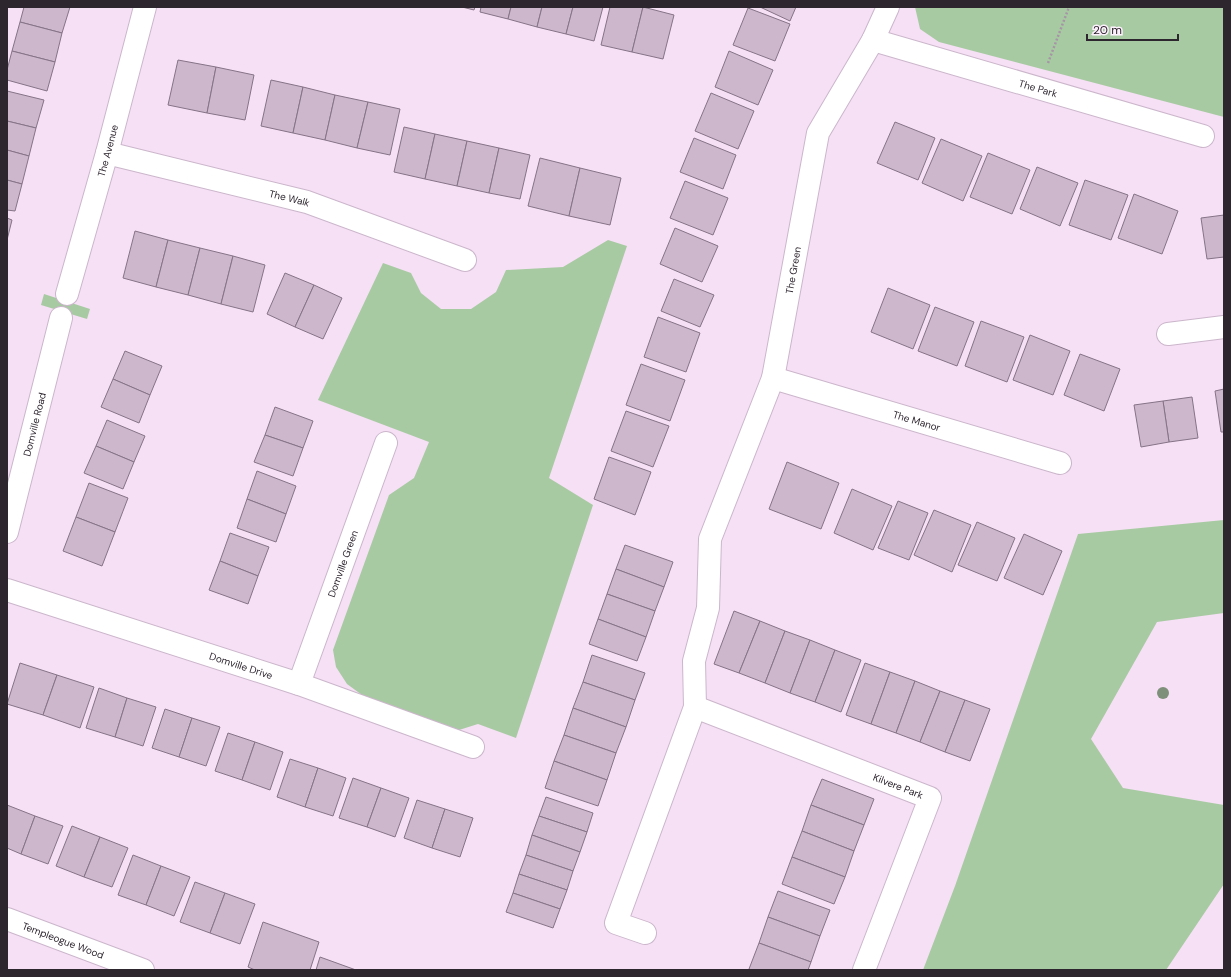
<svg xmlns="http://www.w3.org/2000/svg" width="1231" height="977" viewBox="0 0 1231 977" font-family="'DM Sans',sans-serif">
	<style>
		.green { fill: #a8caa2 }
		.building { fill: #ccb7cd; stroke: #867387 }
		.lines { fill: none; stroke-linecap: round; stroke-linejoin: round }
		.minor-casing { stroke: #cbb6cb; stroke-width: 24 }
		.path { stroke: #a695a6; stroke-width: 2.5; stroke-dasharray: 2 2; stroke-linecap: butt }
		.minor { stroke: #fff; stroke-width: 22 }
		.tree { fill: #7f907a }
		.labels { text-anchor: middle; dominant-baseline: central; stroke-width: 3.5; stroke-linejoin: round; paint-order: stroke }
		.street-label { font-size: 10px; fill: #2e262f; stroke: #fef1fe }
	</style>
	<rect width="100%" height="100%" fill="#f6e0f6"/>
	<g class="green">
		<path d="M915,7H1224V117L939,42L920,29Z"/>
		<path d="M608,240L627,246L549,478L593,505L516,738L478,724L459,730L362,695L347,684L336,667L333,650L389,495L414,478L429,442L318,400L383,263L411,273L421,293L441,309H471L496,292L506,270L563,267Z"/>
		<path d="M44,294L90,309L87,319L41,305Z"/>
		<path d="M1224,520V613L1157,622L1091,739L1123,788L1224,805V884L1166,970H923L955,886L1078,534Z"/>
	</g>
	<g class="building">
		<path d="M24,7H70L62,33L20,22Z"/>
		<path d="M462,7H475L474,10Z"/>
		<path d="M481,7H511L508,19L480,12Z"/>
		<path d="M511,7H542L537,27L508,19Z"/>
		<path d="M542,7H573L566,34L537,27Z"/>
		<path d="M573,7H603L594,41L566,34Z"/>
		<path d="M610,7H643L632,52L601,45Z"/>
		<path d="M643,7L674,15L663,59L632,52Z"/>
		<path d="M760,7H796L790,21Z"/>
		<path d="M748,8L790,24L775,61L733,45Z"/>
		<path d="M20,22L62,33L55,62L12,51Z"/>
		<path d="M12,51L55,62L47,91L7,80V70Z"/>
		<path d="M729,51L773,70L758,105L715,87Z"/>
		<path d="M178,60L216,67L207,113L168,105Z"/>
		<path d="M216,67L254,75L245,120L207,113Z"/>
		<path d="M271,80L303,87L293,133L261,126Z"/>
		<path d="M303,87L335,95L325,140L293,133Z"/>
		<path d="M7,91L44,100L36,128L7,121Z"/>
		<path d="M711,93L754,111L738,149L695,131Z"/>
		<path d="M335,95L368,102L357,148L325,140Z"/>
		<path d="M368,102L400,109L390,155L357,148Z"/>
		<path d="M7,121L36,128L29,156L7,150Z"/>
		<path d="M895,122L935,138L918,180L877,163Z"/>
		<path d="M404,127L435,134L425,179L394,172Z"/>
		<path d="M435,134L467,141L457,186L425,179Z"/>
		<path d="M694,138L736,155L723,189L680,172Z"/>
		<path d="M941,139L982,156L963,201L922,183Z"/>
		<path d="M467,141L499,148L489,193L457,186Z"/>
		<path d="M499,148L530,155L520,199L489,193Z"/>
		<path d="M7,150L29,156L22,184L7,180Z"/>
		<path d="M988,153L1030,170L1012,214L970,197Z"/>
		<path d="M540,158L580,168L569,216L528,206Z"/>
		<path d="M1037,167L1078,183L1060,226L1020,209Z"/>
		<path d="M580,168L621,178L610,225L569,216Z"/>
		<path d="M7,180L22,184L15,211L7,210Z"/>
		<path d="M1085,180L1128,195L1111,240L1069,225Z"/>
		<path d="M685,181L728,198L713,235L670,218Z"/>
		<path d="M1134,194L1178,211L1162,254L1118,238Z"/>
		<path d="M1224,215V257L1207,259L1201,218Z"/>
		<path d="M7,218L12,220L7,240Z"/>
		<path d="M675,228L718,246L702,282L660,264Z"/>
		<path d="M135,231L168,240L156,287L123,278Z"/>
		<path d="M168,240L200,248L188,295L156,287Z"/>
		<path d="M200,248L233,256L221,304L188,295Z"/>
		<path d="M233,256L265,265L253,312L221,304Z"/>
		<path d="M285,273L314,285L295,327L267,314Z"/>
		<path d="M674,279L714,295L700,327L661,311Z"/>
		<path d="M314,285L342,298L323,339L295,327Z"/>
		<path d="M888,288L930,305L913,349L871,332Z"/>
		<path d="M935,307L974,322L957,366L918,351Z"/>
		<path d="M658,317L700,333L686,372L644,357Z"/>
		<path d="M981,321L1024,337L1007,382L965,366Z"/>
		<path d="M1030,335L1070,351L1053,395L1013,380Z"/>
		<path d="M125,351L162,366L150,395L113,379Z"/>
		<path d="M1080,354L1120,369L1104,411L1064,395Z"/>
		<path d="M641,364L685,380L670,421L626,405Z"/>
		<path d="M113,379L150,395L139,423L101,407Z"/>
		<path d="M1224,389V432H1221L1215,391Z"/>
		<path d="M1192,397L1198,438L1169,442L1163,401Z"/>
		<path d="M1163,401L1169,442L1141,447L1134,405Z"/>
		<path d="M275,407L313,421L303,448L265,435Z"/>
		<path d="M626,411L669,426L653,467L611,451Z"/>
		<path d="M107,420L145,436L134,462L96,446Z"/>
		<path d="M265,435L303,448L293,476L254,462Z"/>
		<path d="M96,446L134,462L123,489L84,473Z"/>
		<path d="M609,457L651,472L635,515L594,499Z"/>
		<path d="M787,462L839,483L821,529L769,509Z"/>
		<path d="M257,471L296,486L286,514L247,499Z"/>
		<path d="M89,483L128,498L115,532L76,517Z"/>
		<path d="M852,489L892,506L873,550L834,533Z"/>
		<path d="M247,499L286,514L276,542L237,528Z"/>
		<path d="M898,501L928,513L909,560L878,548Z"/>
		<path d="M934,510L971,525L952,572L914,555Z"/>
		<path d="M76,517L115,532L102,566L63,551Z"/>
		<path d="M977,522L1015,538L997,581L958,565Z"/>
		<path d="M230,533L269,547L258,576L220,561Z"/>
		<path d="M1024,534L1062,551L1043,595L1004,578Z"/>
		<path d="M625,545L673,562L664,587L616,569Z"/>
		<path d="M220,561L258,576L248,604L209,590Z"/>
		<path d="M616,569L664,587L655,611L607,594Z"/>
		<path d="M607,594L655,611L646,637L598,619Z"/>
		<path d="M734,611L760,621L739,673L714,664Z"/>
		<path d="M598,619L646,637L637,661L589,644Z"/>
		<path d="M760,621L785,631L765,683L739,673Z"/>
		<path d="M785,631L810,640L790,693L765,683Z"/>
		<path d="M810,640L835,650L815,702L790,693Z"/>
		<path d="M835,650L861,660L841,712L815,702Z"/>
		<path d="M592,655L645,673L635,700L583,682Z"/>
		<path d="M20,663L57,675L43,715L7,704Z"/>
		<path d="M865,663L890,672L871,724L846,715Z"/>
		<path d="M890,672L915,681L896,733L871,724Z"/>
		<path d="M57,675L94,687L80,728L43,715Z"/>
		<path d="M915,681L940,691L920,742L896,733Z"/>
		<path d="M583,682L635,700L626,727L573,708Z"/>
		<path d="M99,688L127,698L115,737L86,728Z"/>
		<path d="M940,691L965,700L945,752L920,742Z"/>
		<path d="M127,698L156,707L143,746L115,737Z"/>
		<path d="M965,700L990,709L970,761L945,752Z"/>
		<path d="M573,708L626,727L616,753L564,735Z"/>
		<path d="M165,709L192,718L179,757L152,748Z"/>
		<path d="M192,718L220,727L206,766L179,757Z"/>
		<path d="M228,733L255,742L242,780L215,771Z"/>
		<path d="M564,735L616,753L607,780L554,761Z"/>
		<path d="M255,742L283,752L270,790L242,780Z"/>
		<path d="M290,759L318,768L305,807L277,797Z"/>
		<path d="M554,761L607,780L598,806L545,788Z"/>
		<path d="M318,768L346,778L333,816L305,807Z"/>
		<path d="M353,778L381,788L367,827L339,818Z"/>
		<path d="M822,779L874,799L864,825L811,805Z"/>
		<path d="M381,788L409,798L395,837L367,827Z"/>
		<path d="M546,797L593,813L587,832L539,816Z"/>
		<path d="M417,800L445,809L432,848L404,838Z"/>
		<path d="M7,805L35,816L21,854L7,848Z"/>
		<path d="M811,805L864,825L854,851L802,831Z"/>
		<path d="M445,809L473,818L460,857L432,848Z"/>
		<path d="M35,816L63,826L48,864L21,854Z"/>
		<path d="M539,816L587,832L580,852L532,835Z"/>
		<path d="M72,826L100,837L84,877L56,866Z"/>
		<path d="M802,831L854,851L845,877L792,857Z"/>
		<path d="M532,835L580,852L573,871L526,855Z"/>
		<path d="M100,837L128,848L112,887L84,877Z"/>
		<path d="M133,855L161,866L146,905L118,895Z"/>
		<path d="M526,855L573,871L567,890L519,874Z"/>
		<path d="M792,857L845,877L834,904L782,884Z"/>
		<path d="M161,866L190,877L174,916L146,905Z"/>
		<path d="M519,874L567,890L560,909L513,893Z"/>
		<path d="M195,882L225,893L210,933L180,922Z"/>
		<path d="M778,891L830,910L820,936L768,917Z"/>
		<path d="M225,893L255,904L240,944L210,933Z"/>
		<path d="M513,893L560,909L553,928L506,912Z"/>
		<path d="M768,917L820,936L811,962L759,943Z"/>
		<path d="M263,922L319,942L310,970H255L248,967Z"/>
		<path d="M759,943L811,962L808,970H752L749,969Z"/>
		<path d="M320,957L356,970H316Z"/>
	</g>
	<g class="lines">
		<g class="minor-casing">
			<g id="minor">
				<path id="s1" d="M873,40L1203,136"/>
				<path id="s2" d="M107,153L307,202L465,260"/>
				<path id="s3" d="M67,294L107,153L145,7"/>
				<path d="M1168,334L1224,327"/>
				<path id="s4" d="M773,378L1060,463"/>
				<path id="s5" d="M7,532L61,318"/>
				<path id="s6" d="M7,590L299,684L473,747"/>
				<path id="s7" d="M299,684L386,443"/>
				<path id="s8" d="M695,707L930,798L864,970"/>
				<path id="s9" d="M7,919L143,970"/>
				<path id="s10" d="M645,933L616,923L695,707L694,661L708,608L710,539L773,378L818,133L873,40L888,7"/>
			</g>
		</g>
		<path class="path" d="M1048,63L1069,7"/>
		<use href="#minor" class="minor"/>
	</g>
	<circle class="tree" cx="1163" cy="693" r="6"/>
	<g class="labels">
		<g class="street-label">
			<text stroke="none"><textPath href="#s1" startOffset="172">The Park</textPath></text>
			<text stroke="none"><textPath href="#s3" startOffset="149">The Avenue</textPath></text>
			<text stroke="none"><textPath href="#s2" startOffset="188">The Walk</textPath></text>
			<text stroke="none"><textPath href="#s10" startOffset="713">The Green</textPath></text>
			<text stroke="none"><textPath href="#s4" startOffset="150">The Manor</textPath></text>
			<text stroke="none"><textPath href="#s5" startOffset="111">Domville Road</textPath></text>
			<text stroke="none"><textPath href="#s7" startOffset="128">Domville Green</textPath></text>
			<text stroke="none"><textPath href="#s6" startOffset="246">Domville Drive</textPath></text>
			<text stroke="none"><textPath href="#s8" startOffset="218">Kilvere Park</textPath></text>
			<text stroke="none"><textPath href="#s9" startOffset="60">Templeogue Wood</textPath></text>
		</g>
	</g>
	<rect width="1231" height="977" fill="none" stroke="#2e262f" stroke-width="16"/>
	<path d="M1087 34v6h91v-6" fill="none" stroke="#2e262f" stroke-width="2"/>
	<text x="1093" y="34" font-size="12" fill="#2e262f" stroke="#fef1fe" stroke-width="3" paint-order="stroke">20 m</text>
</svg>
